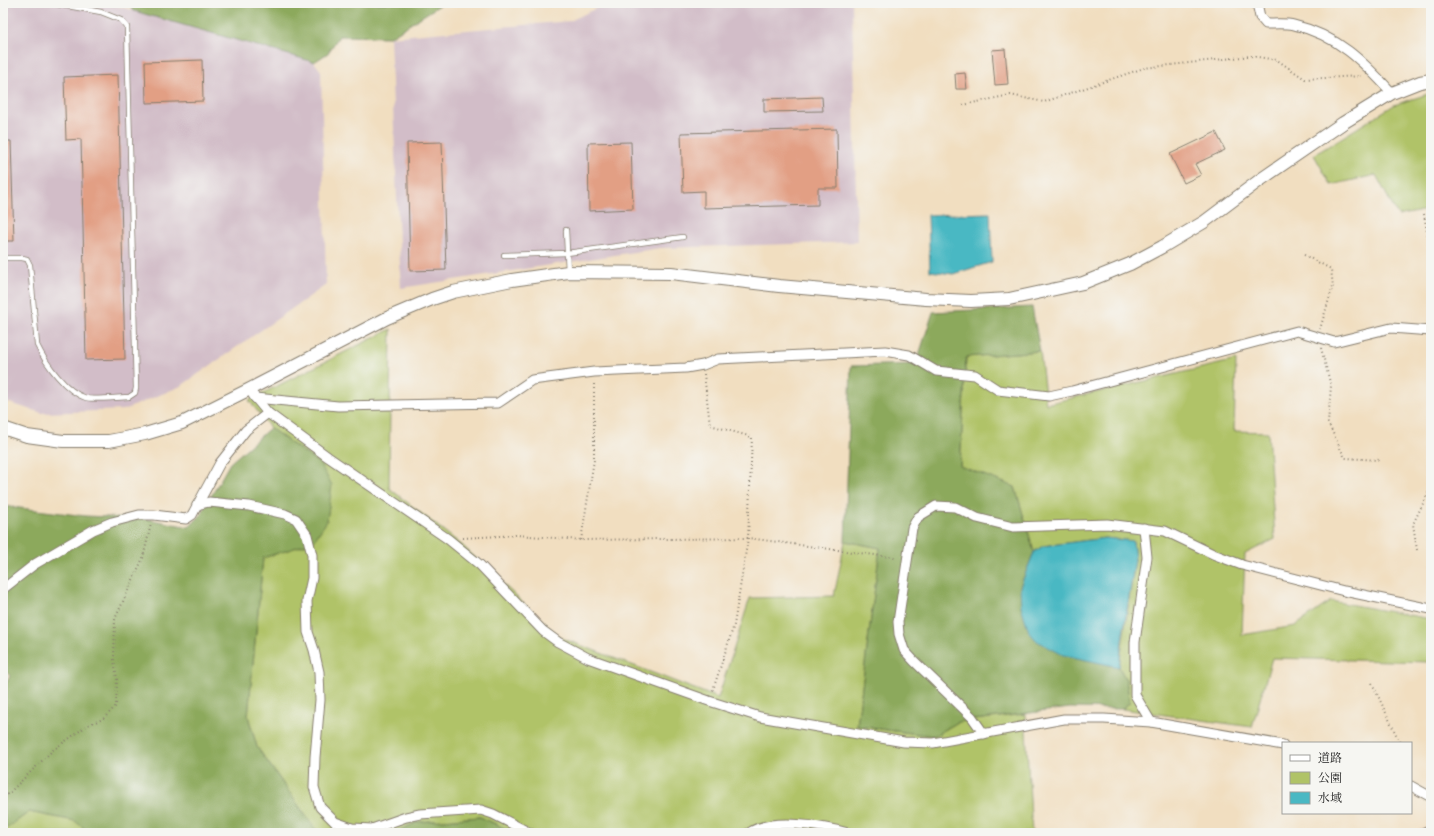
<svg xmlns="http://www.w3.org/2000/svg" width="1434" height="836" viewBox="0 0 1434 836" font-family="'Libre Bodoni','Noto Serif JP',serif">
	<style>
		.industrial { fill: #d2bdc8 }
		.green { fill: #b0c367; stroke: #667042 }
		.forest { fill: #8ca95c; stroke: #54623c }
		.water { fill: #4ab8c3; stroke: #336a70 }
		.building { fill: #e29f84 }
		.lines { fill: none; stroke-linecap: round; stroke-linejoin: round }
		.lane-casing { stroke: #867d6e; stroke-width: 6 }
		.street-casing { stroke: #867d6e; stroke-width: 11 }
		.secondary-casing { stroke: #867d6e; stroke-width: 14 }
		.path { stroke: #867d6e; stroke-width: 2; stroke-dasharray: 1 3; stroke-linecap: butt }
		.lane { stroke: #fff; stroke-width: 4.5 }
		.street { stroke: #fff; stroke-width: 9 }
		.secondary { stroke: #fff; stroke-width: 12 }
	</style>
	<rect width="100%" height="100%" fill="#f6f6f2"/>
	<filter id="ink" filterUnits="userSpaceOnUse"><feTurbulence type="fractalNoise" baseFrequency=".025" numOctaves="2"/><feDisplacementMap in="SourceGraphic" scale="8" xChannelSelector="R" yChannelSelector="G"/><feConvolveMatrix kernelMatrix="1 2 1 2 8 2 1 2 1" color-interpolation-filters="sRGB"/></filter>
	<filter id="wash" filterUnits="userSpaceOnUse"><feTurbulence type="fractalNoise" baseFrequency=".012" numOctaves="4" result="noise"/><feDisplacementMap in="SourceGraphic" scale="16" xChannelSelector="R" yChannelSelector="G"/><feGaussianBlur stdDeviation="0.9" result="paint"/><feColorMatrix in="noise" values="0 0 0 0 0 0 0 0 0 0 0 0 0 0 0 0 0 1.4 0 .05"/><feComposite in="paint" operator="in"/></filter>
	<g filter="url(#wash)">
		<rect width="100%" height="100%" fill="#f1dec0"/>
		<g class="industrial">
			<path d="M3,3H107L314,62L321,71L326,285L181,386L124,410L42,413L3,401Z"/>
			<path d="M607,3H852L857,242L660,248L401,288L390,37L570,21Z"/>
		</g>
		<g class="green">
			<path d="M1431,93V209L1398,216L1376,175L1331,185L1314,155L1394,105Z"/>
			<path d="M391,329L389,488L463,546L559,637L718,698L750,598L834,596L845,541L880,548L857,726L934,736L958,722L1025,714L1032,833H515L480,817L418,822L393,833H318L257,747L248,716L263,558L313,542L320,464L270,428L249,400Z"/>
			<path d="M1040,351L1046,404L1236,360L1234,431L1268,432L1275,539L1245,554L1242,635L1295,626L1331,601L1431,619V662L1272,658L1252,727L1122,709L1130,702L1126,680L1119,667L1135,560L1133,541L1105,538L1043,546L1034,552L1015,487L960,467L966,357Z"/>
			<path d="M29,812L76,821L90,833H3V831Z"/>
		</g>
		<g class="forest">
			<path d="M127,3H443L390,37L339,36L328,53L314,62L134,11Z"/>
			<path d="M1032,307L1040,351L966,357L960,466L1015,487L1034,552L1020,587L1063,654L1119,667L1126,680L1130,702L1122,709L1070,708L958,722L934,736L857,726L880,548L845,541L851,366L916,364L933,312Z"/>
			<path d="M270,428L320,464L332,485L327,521L313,542L263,558L248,716L257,747L318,833H90L75,821L29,812L3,831V689L10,676L3,668V506L86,516L147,519L189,527L200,516L230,463Z"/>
			<path d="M480,817L515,833H393L418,822Z"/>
		</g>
		<g class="water">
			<path d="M990,213L992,262L953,274L930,271L928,215Z"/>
			<path d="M1105,538L1133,541L1135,560L1122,640L1119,667L1063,655L1037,641L1029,632L1021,606L1020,587L1034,552L1043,546Z"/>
		</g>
		<g id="blocks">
			<g class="building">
				<path d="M1005,49L1008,84L995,85L992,50Z"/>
				<path d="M202,60L203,101L146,103L145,62Z"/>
				<path d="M965,73L967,89H956L955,74Z"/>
				<path d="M118,75L125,359L86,360L81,139L66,140L64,77Z"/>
				<path d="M822,97L823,111L764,112V99Z"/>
				<path d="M837,129L838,188H818V205L704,208V191L683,192L681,133Z"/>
				<path d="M1216,132L1225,150L1195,164L1201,175L1184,183L1170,154Z"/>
				<path d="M3,141H11L14,241H3Z"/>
				<path d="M442,142L446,270L410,271L407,143Z"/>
				<path d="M631,142L633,209L589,211L588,143Z"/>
			</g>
		</g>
	</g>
	<g filter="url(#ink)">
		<use href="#blocks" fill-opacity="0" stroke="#867d6e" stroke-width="1"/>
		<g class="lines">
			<g class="lane-casing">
				<g id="lane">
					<path d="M566,230L568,272"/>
					<path d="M504,255L567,253L683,237"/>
					<path d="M3,258H22L27,259L30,265L37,345C46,364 66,392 86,398C93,400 121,397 129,397L135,393L136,388L127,27L121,20L101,12L51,3"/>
				</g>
			</g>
			<g class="street-casing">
				<g id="street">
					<path d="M1257,3L1260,17L1266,24C1275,24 1286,23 1294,25C1337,35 1364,62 1392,93"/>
					<path d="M253,395L268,413L328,457L448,539L480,565L543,631L558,642L588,658L709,701L760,717L904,742L933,743L1064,719H1104L1151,722L1283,745"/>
					<path d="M255,398L338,406L498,403L532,380L594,372L686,368L703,365L718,359L885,351L909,355L936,371L975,375L998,390L1049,396L1072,391L1297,331L1334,342L1391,328L1431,331"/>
					<path d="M197,505L209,502L249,506L285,514L296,519L307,535L312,555V578L307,601L308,632L314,650L319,672L320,700L315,757L314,787L320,807L335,822L352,828L372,829L406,817L420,814L481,810L493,814L530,833"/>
					<path d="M1144,528L1147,557L1135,642V695L1151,722"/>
					<path d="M3,589L35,564L93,530L112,522L139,515H154L186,519L192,515L220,463L246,430L268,413"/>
					<path d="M984,734L972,717L914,661L904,650L899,634L898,622L912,528L918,517L936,506L955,507L977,518L1013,527L1107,524L1165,531L1213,554L1242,565L1344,591L1431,609"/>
					<path d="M1411,786L1431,797"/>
					<path d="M749,833C771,817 823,826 848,833"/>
					<path d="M1423,833L1431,829"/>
				</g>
			</g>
			<g class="secondary-casing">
				<path id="secondary" d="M3,428L27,436L63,441H109L145,434L182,423L248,390L387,318L432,299L453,292L512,280L568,272L671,273L779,286L926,299L971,301L1009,299L1083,283L1130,264L1162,247L1204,222L1260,180L1343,123L1392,93L1420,82L1431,80"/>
			</g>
			<g class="path">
				<path d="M963,105L1010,95L1044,102L1144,68L1251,56L1277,60L1305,79L1361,76"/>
				<path d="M1424,214L1431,255"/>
				<path d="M1304,255L1331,269L1333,286L1320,329"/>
				<path d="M1321,348L1331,386L1328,423L1345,458L1380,460"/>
				<path d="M704,374L710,425L752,437L748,538L734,625L712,693"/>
				<path d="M463,538L517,535L581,540L748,538L897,558"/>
				<path d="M581,540L594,460V382"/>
				<path d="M1417,550L1413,524L1431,487"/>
				<path d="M1372,683L1400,743"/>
				<path d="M3,796L8,794L53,750L88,725L103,719L116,706L117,679L114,660L115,619L143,558L151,524"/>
			</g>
			<use href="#lane" class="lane"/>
			<use href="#street" class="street"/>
			<use href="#secondary" class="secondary"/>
		</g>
	</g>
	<rect width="1434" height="836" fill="none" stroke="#f6f6f2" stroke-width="16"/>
	<rect x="1282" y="742" width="130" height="72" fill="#f6f6f2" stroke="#9f9f9c"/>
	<rect x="1290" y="755" width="20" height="6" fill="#ffffff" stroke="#9f9f9c"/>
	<text x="1318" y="762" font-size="12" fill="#1c1c1c">道路</text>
	<rect x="1290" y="772" width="20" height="12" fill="#b0c367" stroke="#9f9f9c"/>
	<text x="1318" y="782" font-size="12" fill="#1c1c1c">公園</text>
	<rect x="1290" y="792" width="20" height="12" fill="#4ab8c3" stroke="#9f9f9c"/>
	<text x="1318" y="802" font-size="12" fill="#1c1c1c">水域</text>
</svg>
